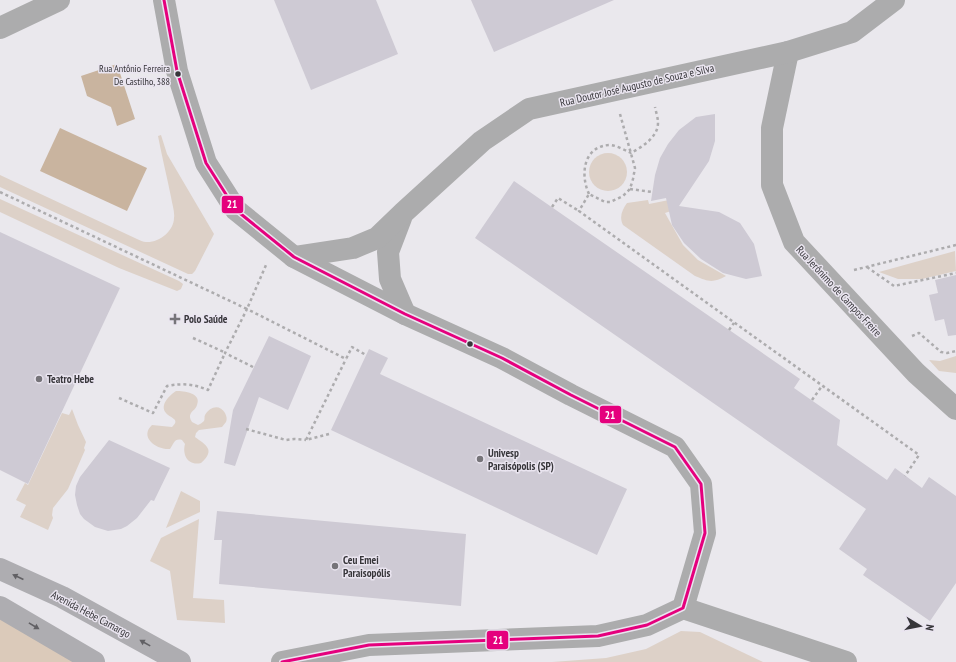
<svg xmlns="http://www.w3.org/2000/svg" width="956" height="662" viewBox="0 0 956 662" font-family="'PT Sans Narrow',sans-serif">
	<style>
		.green { fill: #ddd1c8 }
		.forest { fill: #dbcaba }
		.water { fill: #c9b49f }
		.building { fill: #cecad4 }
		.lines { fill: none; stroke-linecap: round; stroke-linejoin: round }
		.path { stroke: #adacae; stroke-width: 2.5; stroke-dasharray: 3 3; stroke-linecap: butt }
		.minor { stroke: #acacad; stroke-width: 22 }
		.major { stroke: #aeadb1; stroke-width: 22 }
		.bus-1-casing { stroke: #eae5f0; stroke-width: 6 }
		.bus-1 { stroke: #e5007d; stroke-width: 3 }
		.oneway { fill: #616064 }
		.bus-dot { fill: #37363a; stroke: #eae5f0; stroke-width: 1.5 }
		.poi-dot { fill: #767479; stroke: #eae5f0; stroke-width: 1.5 }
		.labels { text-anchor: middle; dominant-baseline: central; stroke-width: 3; stroke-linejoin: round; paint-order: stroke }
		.bus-label { font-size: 10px; fill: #37363a; stroke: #eae5f0; text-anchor: end }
		.street-label { font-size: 11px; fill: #37363a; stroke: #eae5f0 }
		.poi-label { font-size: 11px; font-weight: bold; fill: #37363a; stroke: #eae5f0; text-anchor: start }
		.line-badge { stroke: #eae5f0; stroke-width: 1.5 }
		.badge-label { font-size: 11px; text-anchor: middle; font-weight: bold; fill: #fff }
	</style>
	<rect width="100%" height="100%" fill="#eae8ed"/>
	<g class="green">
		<path d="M161,135L167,154L214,234L195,271L192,274H188L0,187V175L137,239C140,240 143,242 146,242C159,243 174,231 174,218C175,212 172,204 171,197C167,177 162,157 158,136Z"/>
		<circle cx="608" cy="172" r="19"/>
		<path d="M0,199L179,281L183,284L181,289L177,291L119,268L0,212Z"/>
		<path d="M648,200L649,204L669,200L671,211L665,213L683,245L698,260L726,276C713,283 709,282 695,276L623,225C619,217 622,210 627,203Z"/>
		<path d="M955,251L956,271L922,279H898L879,272Z"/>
		<path d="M956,356V373L939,371L929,360L940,361Z"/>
		<path d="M176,391C184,391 202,393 197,405C196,409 193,410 191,413C189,416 190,419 192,422L198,425C200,424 202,423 204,421C205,419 204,417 205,415C210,406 220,404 225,413C227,417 227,419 226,422L222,427L199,430L196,433L195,437C206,445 216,450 201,463C188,466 182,455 185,444L182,440C174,438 174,444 170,449C156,450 139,437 152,425L172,427C181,419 170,418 166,413C159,405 170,395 176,391Z"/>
		<path d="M72,409L78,425L86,442L84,448L85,450L68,489L53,508L52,515L53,518L48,530L20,517L26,505L16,500L25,483L28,485L62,413L69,415Z"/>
		<path d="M181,491L200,501V512L166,528Z"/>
		<path d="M199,519L193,598L224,600L225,623L177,620L170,571L150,561L161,538Z"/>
		<path d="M681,631L700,632L763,662H552L606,658L646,649Z"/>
	</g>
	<path class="forest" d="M0,610L95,662H0Z"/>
	<g class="water">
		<path d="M117,64L135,119L117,126L111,107L87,96L81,76Z"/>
		<path d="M60,128L147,168L127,211L40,171Z"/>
	</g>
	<g class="building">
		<path d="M274,0H376L398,54L311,90Z"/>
		<path d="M471,0H614L494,52Z"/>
		<path d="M715,114V141L709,161L679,206L719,212L740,223L754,244L762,276L746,279L723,273L701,259L684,243L672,225L666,198L651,201L655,175L660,158L668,144L679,130L696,117Z"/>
		<path d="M514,181L800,379L794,388L840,420L837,445L887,480L895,468L922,488L929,477L956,496V583L930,621L863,575L867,569L839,549L866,509L475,238Z"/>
		<path d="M0,232L120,288L28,484L0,470Z"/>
		<path d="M956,275V335L948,336L944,319L935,321L929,295L938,293L935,280Z"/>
		<path d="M269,336L311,356L288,410L259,397L235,466L224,463L233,410Z"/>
		<path d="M369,349L388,358L380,374L627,489L597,555L331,430Z"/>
		<path d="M109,440L170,468L154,501L151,500L137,518L127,526L121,529L108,531L95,527L84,519L80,514L77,505L75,495L76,486L80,477Z"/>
		<path d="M217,511L466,534L461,606L219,584L222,540H214Z"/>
	</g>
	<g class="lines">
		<g class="path">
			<path d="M620,114L635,168L633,179L630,189L623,196L610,202H605L589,194L579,211L919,455L905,476"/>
			<path d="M630,189L652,192"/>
			<path d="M0,192L247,309L266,265"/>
			<path d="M589,194C580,175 583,145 611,145C617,146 625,150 631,153C642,147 658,137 658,123C658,118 656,112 655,107"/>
			<path d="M552,207L558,198L579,211"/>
			<path d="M867,267L894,286L956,273"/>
			<path d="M854,270L956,245"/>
			<path d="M729,330L734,323"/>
			<path d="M912,336L919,333L941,352L947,353L956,351"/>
			<path d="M193,338L226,353"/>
			<path d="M253,367L225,353L247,309L346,359L352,347L366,355"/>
			<path d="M119,398L153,413L167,386C182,383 194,384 208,390L225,353"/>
			<path d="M812,400L822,386"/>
			<path d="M246,429L286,440L294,439L306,440"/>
			<path d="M329,434L306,440L346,359"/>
		</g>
		<g class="minor">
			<path d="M164,0L177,71L206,163L236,210L294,257L405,314L502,358L571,395L675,447L701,484L705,533L683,608L647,625L598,636L369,645L282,662"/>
			<path d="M0,28L59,0"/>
			<path d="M788,52L772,128V185L794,242L916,373L956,409"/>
			<path d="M401,218L388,252L390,279L405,314"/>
			<path d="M294,257L353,248L377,238L403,213L482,141L529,109L788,52L852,32L894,0"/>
			<path d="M683,608L846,662"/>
		</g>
		<g class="major">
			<path d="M0,569L62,597L180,662"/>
			<path d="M0,607L94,662"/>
		</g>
		<g class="bus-1-casing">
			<path id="bus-1" d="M164,0L177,71L206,163L236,210L294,257L405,314L502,358L571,395L675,447L701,484L705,533L683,608L647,625L598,636L369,645L282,662"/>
		</g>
		<use href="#bus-1" class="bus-1"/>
	</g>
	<defs><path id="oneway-solid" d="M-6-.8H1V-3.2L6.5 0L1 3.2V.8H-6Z"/></defs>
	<g class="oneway">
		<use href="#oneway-solid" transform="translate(18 577) rotate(-155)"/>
		<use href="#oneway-solid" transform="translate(34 626) rotate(31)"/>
		<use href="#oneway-solid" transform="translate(145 643) rotate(-151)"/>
	</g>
	<g class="bus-dot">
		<circle cx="178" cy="74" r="3.5"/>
		<circle cx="470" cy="344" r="3.5"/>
	</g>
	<g class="poi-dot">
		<path d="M173 313h4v4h4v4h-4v4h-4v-4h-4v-4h4z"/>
		<circle cx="39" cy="379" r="4"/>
		<circle cx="480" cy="459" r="4"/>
		<circle cx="335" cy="566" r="4"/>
	</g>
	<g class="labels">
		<g class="bus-label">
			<text x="170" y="68">Rua Antônio Ferreira<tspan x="170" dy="13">De Castilho, 388</tspan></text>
		</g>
		<g class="street-label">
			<text transform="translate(637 85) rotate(-13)">Rua Doutor José Augusto de Souza e Silva</text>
			<text transform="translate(839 291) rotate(47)">Rua Jerônimo de Campos Freire</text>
			<text transform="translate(91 614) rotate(28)">Avenida Hebe Camargo</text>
		</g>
		<g class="poi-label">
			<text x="184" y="319">Polo Saúde</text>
			<text x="47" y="379">Teatro Hebe</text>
			<text x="488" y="453">Univesp<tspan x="488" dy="13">Paraisópolis (SP)</tspan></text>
			<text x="343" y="560">Ceu Emei<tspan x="343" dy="13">Paraisopólis</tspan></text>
		</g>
	</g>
	<g class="line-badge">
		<rect x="221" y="195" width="23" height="19" rx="4" fill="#e5007d"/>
		<rect x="599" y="405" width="23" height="19" rx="4" fill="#e5007d"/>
		<rect x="486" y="630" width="23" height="20" rx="4" fill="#e5007d"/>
	</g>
	<g class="badge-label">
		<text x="232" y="208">21</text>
		<text x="610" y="419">21</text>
		<text x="498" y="644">21</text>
	</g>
	<g transform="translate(920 626) rotate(100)" stroke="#eae5f0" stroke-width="3" paint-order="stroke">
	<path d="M0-3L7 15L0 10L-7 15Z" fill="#37363a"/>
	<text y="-6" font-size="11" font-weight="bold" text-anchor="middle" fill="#37363a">N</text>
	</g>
</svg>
